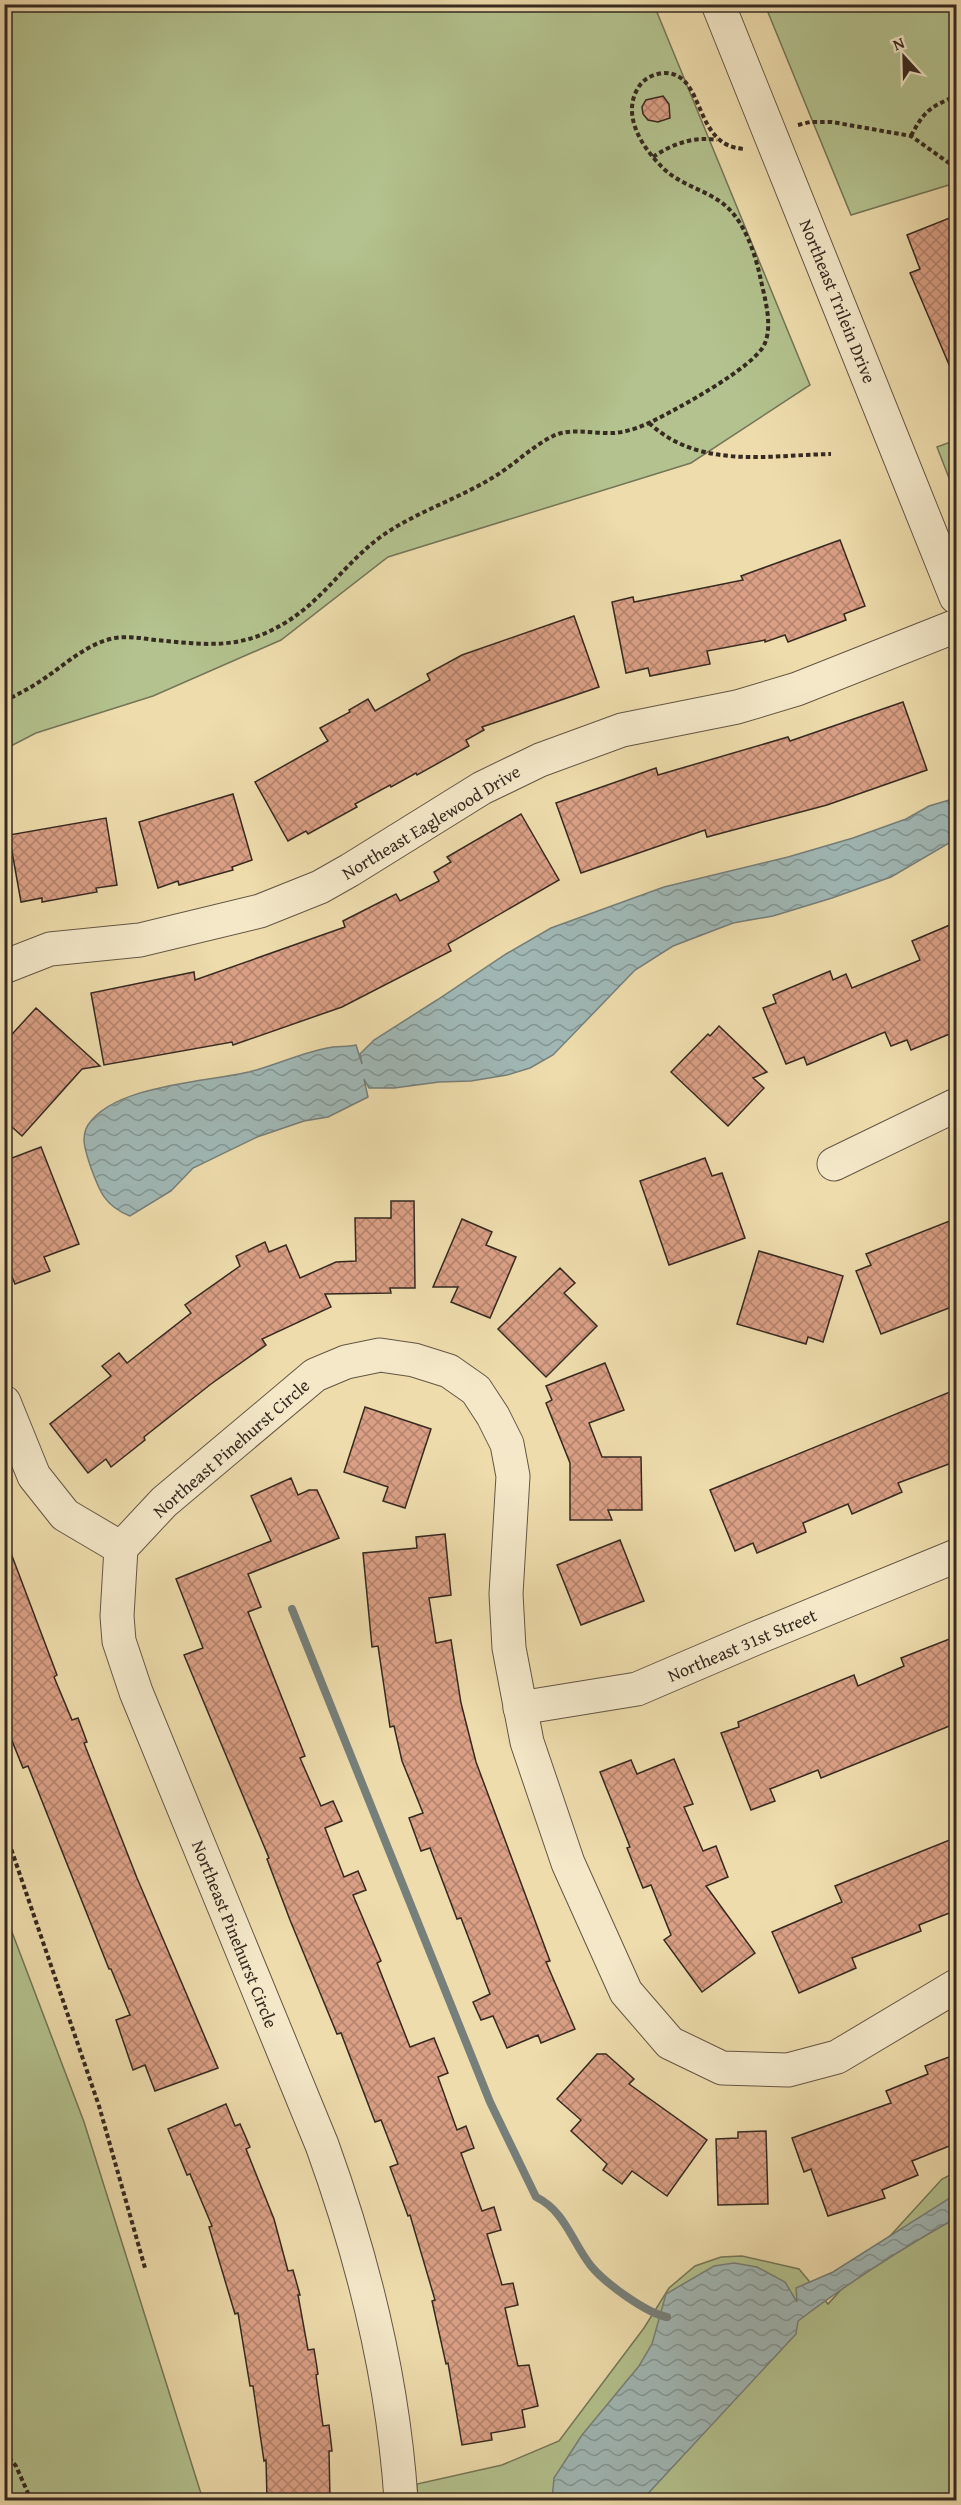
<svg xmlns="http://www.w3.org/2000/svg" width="961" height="2505" viewBox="0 0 961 2505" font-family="'Gentium Book Plus',serif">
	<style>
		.green { fill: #b3c28e; stroke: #747658; stroke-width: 1.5 }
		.water { fill: url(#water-waves); stroke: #767f7a; stroke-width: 1.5 }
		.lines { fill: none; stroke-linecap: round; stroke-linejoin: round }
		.stream { stroke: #767f7a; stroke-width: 8 }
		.building { fill: url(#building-cross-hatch); stroke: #362a21; stroke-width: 1.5 }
		.minor-casing { stroke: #645644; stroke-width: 35 }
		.path { stroke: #362a21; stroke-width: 4; stroke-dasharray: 4.5 3; stroke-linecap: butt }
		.minor { stroke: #f4e8c9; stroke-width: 33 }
		.labels { text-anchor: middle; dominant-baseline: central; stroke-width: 5; stroke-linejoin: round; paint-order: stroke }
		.street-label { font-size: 18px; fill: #362a21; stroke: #f4e8c9 }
	</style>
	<defs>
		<pattern id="water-waves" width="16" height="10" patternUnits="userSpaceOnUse" patternTransform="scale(1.5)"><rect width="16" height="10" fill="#a0b8b6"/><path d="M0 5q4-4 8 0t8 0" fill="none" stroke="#839694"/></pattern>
		<pattern id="building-cross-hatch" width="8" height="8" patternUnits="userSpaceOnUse" patternTransform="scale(1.5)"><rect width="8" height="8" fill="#da9f85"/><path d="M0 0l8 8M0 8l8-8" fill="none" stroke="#b2826c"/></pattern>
	</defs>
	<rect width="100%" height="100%" fill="#eedcac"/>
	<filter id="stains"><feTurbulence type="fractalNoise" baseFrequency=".00333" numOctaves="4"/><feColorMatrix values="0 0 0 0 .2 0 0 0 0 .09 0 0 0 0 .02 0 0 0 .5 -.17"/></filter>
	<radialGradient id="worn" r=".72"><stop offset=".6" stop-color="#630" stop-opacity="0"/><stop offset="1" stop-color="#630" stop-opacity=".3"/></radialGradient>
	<g class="green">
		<path d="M5,5H654L810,385L691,463L388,557L281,640L153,696L36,733L5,749Z"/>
		<path d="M765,5H956V195L949,185L851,215Z"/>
		<path d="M956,440V496L937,447Z"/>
		<path d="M4,1911L84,2122L203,2500H5Z"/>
		<path d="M956,2172V2500H417V2484L502,2465L559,2441L644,2328L669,2288L695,2266L721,2257L742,2256L799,2269L828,2304L942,2179Z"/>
	</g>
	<g class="water">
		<path d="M956,798V838L951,842L891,877L832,898L773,916L733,923L673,946L635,970L553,1055L530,1068L507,1075L471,1081L439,1082L394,1088H369L364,1079L368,1097L328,1117L304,1121L257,1137L193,1168L171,1191L130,1216C104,1206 99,1190 90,1165C86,1152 80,1138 88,1125C114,1085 206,1082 249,1072C277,1065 305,1051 333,1047C341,1046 348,1047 356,1045L362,1064L360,1054L374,1040L437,1000L506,954L551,928L664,887L788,857L853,838L906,819L929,806Z"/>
		<path d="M956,2194V2218C901,2249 848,2283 798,2321L796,2334L642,2500H552L554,2478L582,2435L639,2366L652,2344L666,2294L714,2266L734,2263L757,2267L785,2282L797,2302L796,2288L833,2272Z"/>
	</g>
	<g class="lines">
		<path class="stream" d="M292,1609L490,2102L536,2197C565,2211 572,2242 591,2266C605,2283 646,2313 667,2317"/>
	</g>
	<g class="building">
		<path d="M663,96L669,104L670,118L658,122L648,120L643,114L642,107L646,100Z"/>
		<path d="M957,215V380L956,381L910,273L920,269L907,235Z"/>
		<path d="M840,540L865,606L844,614L846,620L788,642L785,635L765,642V640L707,651L710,664L650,676L648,668L626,673L612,602L633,597L634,602L743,580L741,576Z"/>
		<path d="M574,616L599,687L482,727L484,730L466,740L469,746L417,775L416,773L391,787L390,785L355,804L357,807L308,834L306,831L288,841L255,782L328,741L320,728L350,712L349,710L368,699L375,711L430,680L427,674L462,655Z"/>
		<path d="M903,702L927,770L827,805L707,837L705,830L581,873L556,803L656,768L658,775L788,737L790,741Z"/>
		<path d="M233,794L252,860L232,867L233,870L179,885L178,881L158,888L139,822Z"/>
		<path d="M521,814L559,880L448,944L451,951L342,1007L233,1045L232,1042L104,1065L91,993L194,972L195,980L345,927L343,921L396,894L400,901L439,881L434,872L451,862L447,857Z"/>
		<path d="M106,818L117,885L96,888L97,892L69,897L42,902V898L21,902L9,835Z"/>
		<path d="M957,922V1031L911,1050L907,1040L891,1046L885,1032L807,1065L804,1057L786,1064L763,1008L776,1003L773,995L830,971L833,980L846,974L852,988L920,960L912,941Z"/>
		<path d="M36,1008L100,1066L82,1069L22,1136L4,1120V1043Z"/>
		<path d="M719,1026L767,1072L753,1078L764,1088L728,1126L671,1072L708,1034L710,1036Z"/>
		<path d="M41,1147L79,1244L44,1257L50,1271L15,1284L4,1258V1161Z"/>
		<path d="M705,1158L712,1176L722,1173L745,1238L669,1265L640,1181Z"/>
		<path d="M391,1201H414L415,1288H390L391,1293L325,1294L331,1307L262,1339L266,1345L211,1384L144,1437L145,1440L111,1467L106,1459L88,1473L50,1424L111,1376L102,1366L119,1353L127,1363L191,1313L185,1305L240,1266L236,1256L265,1242L269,1252L286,1245L300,1278L336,1262L356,1261L355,1218H391Z"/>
		<path d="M957,1218V1305L881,1334L856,1271L871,1265L866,1254Z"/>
		<path d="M462,1219L492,1232L486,1245L516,1257L490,1318L451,1302L458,1287H433Z"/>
		<path d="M759,1251L843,1276L823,1342L808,1337L806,1344L737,1324Z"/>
		<path d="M560,1268L575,1283L564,1293L597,1326L546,1377L498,1329Z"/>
		<path d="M605,1363L624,1410L589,1423L602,1457H641L642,1510H608L612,1520H570V1463L546,1403L552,1400L546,1386Z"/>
		<path d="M957,1389V1461L898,1483L902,1492L852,1514L848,1504L803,1523L806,1532L757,1553L753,1543L735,1551L710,1490Z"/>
		<path d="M365,1407L431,1429L405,1508L383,1501L388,1487L344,1472Z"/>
		<path d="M291,1478L298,1495L309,1490H317L339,1538L248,1574L261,1607L248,1612L305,1756L300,1758L321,1806L333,1801L342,1821L325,1828L344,1877L358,1871L366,1890L353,1895L381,1961L377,1963L410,2047L434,2038L448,2073L438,2077L457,2130L466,2126L474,2148L461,2153L482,2211L494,2207L501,2230L487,2234L502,2285L513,2283L518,2305L505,2308L518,2366L529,2365L538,2406L522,2410L525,2427L491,2433L492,2440L462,2445L448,2363L446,2364L432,2301L435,2300L410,2215L408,2216L390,2167L398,2164L381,2120L375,2122L341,2033L337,2034L290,1920L267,1859L269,1858L184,1655L203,1648L176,1579L271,1541L251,1496Z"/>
		<path d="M445,1534L451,1595L429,1598L436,1643L451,1640L461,1703L476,1762L550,1961L546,1962L575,2029L541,2043L538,2035L507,2048L493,2016L481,2020L473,2002L490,1994L461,1918L457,1919L430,1848L421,1851L409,1818L423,1813L402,1761L394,1726L390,1727L378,1646L372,1647L363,1553L417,1548L416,1537Z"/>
		<path d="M6,1540L57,1675L54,1677L72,1720L78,1718L87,1742L84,1743L137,1878L218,2068L155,2091L145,2065L133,2070L116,2020L130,2015L111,1969H109L28,1766L23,1768L4,1721V1541Z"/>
		<path d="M620,1540L644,1601L581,1625L557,1565Z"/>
		<path d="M957,1636V1723L821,1778L818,1770L770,1789L775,1801L751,1810L721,1733L739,1727L738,1722L854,1675L858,1686L904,1666L901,1658Z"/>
		<path d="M674,1759L693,1804L684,1807L703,1851L716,1846L728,1877L706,1886L755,1953L702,1992L664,1940L671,1935L651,1885L643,1888L627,1848L630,1847L600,1772L631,1760L637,1774Z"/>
		<path d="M957,1837V1910L919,1925L921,1931L852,1958L856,1968L799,1993L772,1932L842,1902L835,1886Z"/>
		<path d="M597,2054H606L634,2079L629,2084L707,2140L667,2196L632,2171L622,2184L603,2170L607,2164L571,2131L581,2120L557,2099Z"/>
		<path d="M957,2054V2143L912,2161L918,2175L882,2190L885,2198L828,2216L811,2169L804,2172L792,2138L891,2103L886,2091L928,2074L925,2066Z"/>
		<path d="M226,2104L235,2126L240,2124L250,2147L246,2149L274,2219L288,2271L293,2270L300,2295H298L308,2350L314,2349L318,2374L316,2375L323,2426L329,2425L332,2451H329L330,2500H267L266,2460L264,2461L253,2386H250L238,2313L235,2314L209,2227L212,2226L190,2174L187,2175L168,2129Z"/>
		<path d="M766,2131L768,2204L718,2205L716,2139L738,2138V2132Z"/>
	</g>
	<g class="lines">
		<g class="minor-casing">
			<g id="minor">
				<path d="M718,4L956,597"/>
				<path d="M4,967L50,949L140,940L260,911L320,887L350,870L482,788L540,760L622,730L737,707L797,689L956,626"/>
				<path d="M834,1164L956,1105"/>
				<path d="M4,1402L34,1476L65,1515L121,1548"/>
				<path d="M520,1708L637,1689L756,1638L956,1556"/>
				<path d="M401,2500C393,2377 364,2261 322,2145L136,1692L119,1641L117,1616L121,1548L164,1502L315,1375L346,1362L380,1355L414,1360L449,1371L476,1390L493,1416L507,1444L513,1476L506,1594L509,1648L527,1742L568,1863L626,1992L670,2043L722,2068L788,2070L837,2057L956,1986"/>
			</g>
		</g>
		<g class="path">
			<path d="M798,125L810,122H832L911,136L956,168"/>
			<path d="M911,136C924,111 930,107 956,96"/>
			<path d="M653,157C672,144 694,136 717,140"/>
			<path d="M649,423C700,470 769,455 831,454"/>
			<path d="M4,701C19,694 32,687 45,678C67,663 88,643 115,638C128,636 141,638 155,640C191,643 225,649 261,635C317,612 335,572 379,538C413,513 456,500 492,478C513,466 531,447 553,436C570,428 587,433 606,433C621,434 636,429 651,422C675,410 756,367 765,343C773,323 764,296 760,276C755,254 746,227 730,210C711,190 681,187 662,167C641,146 620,113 640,85C645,78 654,74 663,73C707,71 691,147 745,149"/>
			<path d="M4,1828L99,2106L145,2268"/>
			<path d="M4,2452L16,2466L31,2500"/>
		</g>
		<use href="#minor" class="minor"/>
	</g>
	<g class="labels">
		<g class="street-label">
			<text transform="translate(838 301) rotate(68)">Northeast Trilein Drive</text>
			<text transform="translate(431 822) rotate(-31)">Northeast Eaglewood Drive</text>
			<text transform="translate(231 1448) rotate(-41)">Northeast Pinehurst Circle</text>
			<text transform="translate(742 1645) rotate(-23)">Northeast 31st Street</text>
			<text transform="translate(235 1934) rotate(68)">Northeast Pinehurst Circle</text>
		</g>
	</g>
	<rect width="961" height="2505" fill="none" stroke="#eedcac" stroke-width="24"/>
	<rect x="6" y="6" width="949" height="2493" fill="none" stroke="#362a21" stroke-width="3"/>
	<rect x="12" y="12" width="937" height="2481" fill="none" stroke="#362a21" stroke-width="1.5"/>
	<g transform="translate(904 57) rotate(338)" stroke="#f4e8c9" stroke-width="4.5" paint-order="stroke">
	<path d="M0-4.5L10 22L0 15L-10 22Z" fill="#362a21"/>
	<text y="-9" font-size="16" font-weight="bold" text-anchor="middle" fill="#362a21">N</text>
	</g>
	<rect width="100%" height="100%" filter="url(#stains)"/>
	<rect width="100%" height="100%" fill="url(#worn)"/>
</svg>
